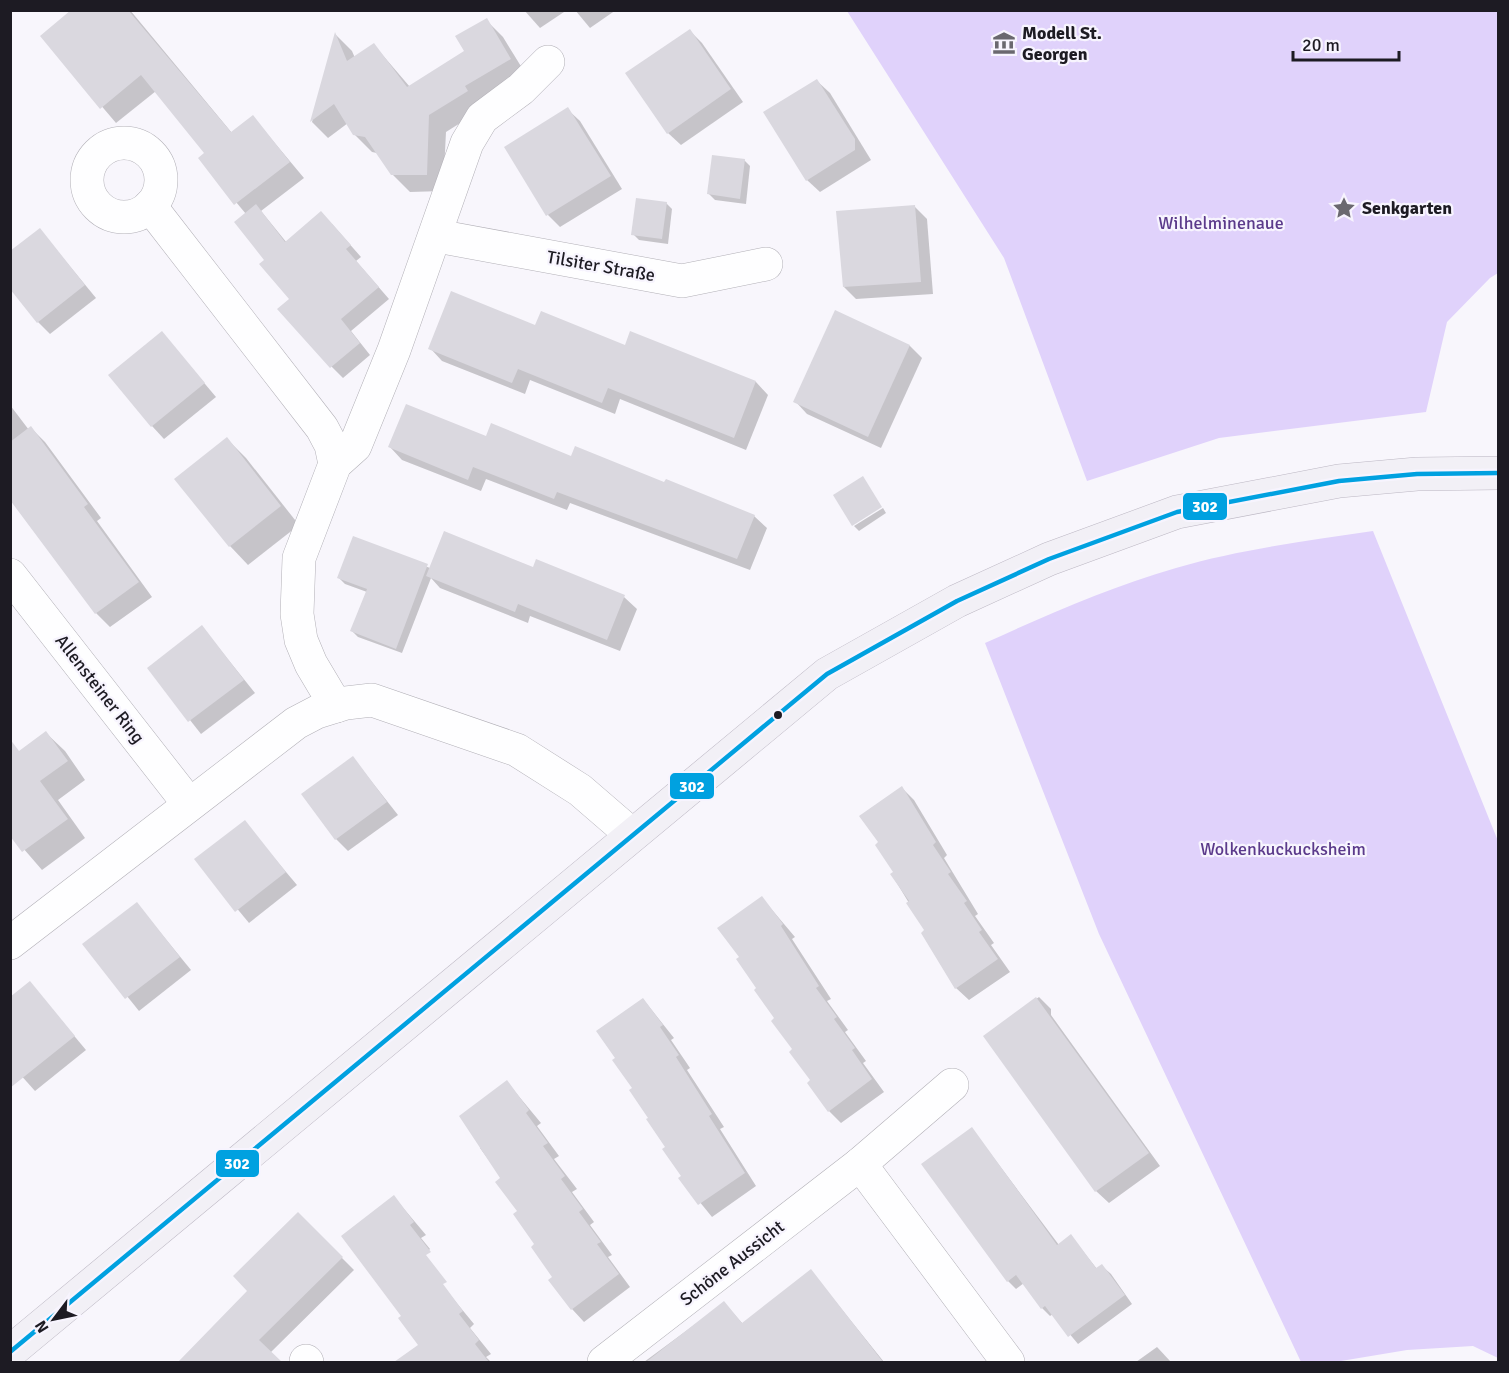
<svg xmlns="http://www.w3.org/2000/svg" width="1509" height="1373" viewBox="0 0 1509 1373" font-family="Signika,sans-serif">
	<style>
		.green { fill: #e0d2fb }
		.shadow { fill: #0003 }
		.building { fill: #dad8df }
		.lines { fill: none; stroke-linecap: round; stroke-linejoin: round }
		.street-casing { stroke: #b2b0b7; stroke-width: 34 }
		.primary-casing { stroke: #bcb7c3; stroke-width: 34 }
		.street { stroke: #fefeff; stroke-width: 33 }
		.primary { stroke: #f2f0f6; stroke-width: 33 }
		.bus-1-casing { stroke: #f7f4fe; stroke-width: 9 }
		.bus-1 { stroke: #00a1e0; stroke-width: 4.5 }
		.bus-dot { fill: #1d1b23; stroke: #f7f4fe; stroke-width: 2 }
		.labels { text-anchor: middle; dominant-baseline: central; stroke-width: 4.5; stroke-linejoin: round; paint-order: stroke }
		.poi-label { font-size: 18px; font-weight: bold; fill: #1d1b23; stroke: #f7f4fe; text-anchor: start }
		.park-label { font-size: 18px; fill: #5b3a8b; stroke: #f7f4fe }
		.street-label { font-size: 18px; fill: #1d1b23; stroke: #f7f4fe }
		.line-badge { stroke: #f7f4fe; stroke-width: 2 }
		.badge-label { font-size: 16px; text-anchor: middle; font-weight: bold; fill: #fff }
	</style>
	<rect width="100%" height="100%" fill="#f8f6fc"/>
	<g class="green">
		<path d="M847,11H1498V273L1490,278L1447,322L1426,412L1219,438L1087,481L1004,258Z"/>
		<path d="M1373,531L1498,841V1358L1473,1346L1407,1350L1335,1362H1301L1099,934L985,643C1047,615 1110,587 1176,568C1240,549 1307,541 1373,531Z"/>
	</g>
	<g class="shadow">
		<path d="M73,10H130L232,133L253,117L304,178L261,211L287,243L332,224L361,257L356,261L389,299L351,331L370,355L343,378L331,366L266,261L246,214L200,159L206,153L156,91L116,123L42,36Z"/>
		<path d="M524,10H567L540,28Z"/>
		<path d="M575,10H616L590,28Z"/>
		<path d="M486,20L503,37L527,76L484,108L446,132L443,191L410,192L392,174L377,153L372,152L354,134L348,123L328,138L312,122L336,35L352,51L355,58L374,45L410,87L467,52Z"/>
		<path d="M690,31L702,43L743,102L681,145L668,133Z"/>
		<path d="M817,81L830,93L871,160L820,192L807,180Z"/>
		<path d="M567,109L580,121L622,189L560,227L548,215Z"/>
		<path d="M744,160L750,166L746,204L715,200L709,194Z"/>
		<path d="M666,203L672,209L668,244L639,240L633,234Z"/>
		<path d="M915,207L927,219L933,294L856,299L844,287Z"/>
		<path d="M40,230L96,298L50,334L38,322Z"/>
		<path d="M836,312L910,346L922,358L881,448L807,414L795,401Z"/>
		<path d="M536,327L626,347L631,333L756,382L768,395L746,450L620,399L615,414L530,380L525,394L442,361L430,348Z"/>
		<path d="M162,333L216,397L164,439L152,426Z"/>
		<path d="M10,405L29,430L31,428L45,442L101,518L97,521L152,597L110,627L96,613L10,498Z"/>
		<path d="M227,439L246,458L299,525L248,565L230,546L177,479Z"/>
		<path d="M390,447L572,458L665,484L754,516L767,528L750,570L570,503L567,510L486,479L481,491L402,460Z"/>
		<path d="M883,508L886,513L859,531L854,526Z"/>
		<path d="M354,538L430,568L534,569L624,597L637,609L620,651L530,616L528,623L440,588L431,578L402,653L358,637L352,631L367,592L345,584L339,578Z"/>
		<path d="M202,627L255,693L201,734L149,668Z"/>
		<path d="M46,733L65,751L85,780L58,800L85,838L42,870L10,833L18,753Z"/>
		<path d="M353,758L398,815L348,851L336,839Z"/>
		<path d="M902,788L914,800L947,855L944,858L978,914L975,916L994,943L991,945L1010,972L969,1000L956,988L926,931L892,875L895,872Z"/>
		<path d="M244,822L297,885L249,923L196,859Z"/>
		<path d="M762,898L795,937L792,939L831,999L827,1001L848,1030L845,1032L866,1061L863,1063L884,1092L841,1123L829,1111L741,957Z"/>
		<path d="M137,904L191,970L139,1011L85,944Z"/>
		<path d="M30,983L86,1050L35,1091L10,1063Z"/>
		<path d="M1039,997L1051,1009V1015L1160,1166L1109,1203L1096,1191L985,1037Z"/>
		<path d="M643,999L674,1038L671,1040L690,1068L687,1070L724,1127L720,1129L756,1186L712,1217L681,1179L683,1176L634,1088Z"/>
		<path d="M507,1082L541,1123L537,1126L559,1156L554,1159L577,1189L572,1192L594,1222L590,1225L612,1255L608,1257L630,1287L584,1322L572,1309L502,1178L480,1148L483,1146Z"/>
		<path d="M972,1129L1059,1245L1071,1236L1097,1269L1102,1266L1111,1274L1132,1304L1078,1344L1053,1314L1050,1316L1042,1308L1024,1283L1016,1289L1008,1281Z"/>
		<path d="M394,1197L426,1235L421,1238L430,1249L388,1292Z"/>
		<path d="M298,1214L354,1270L270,1353L280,1362H181L249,1291Z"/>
		<path d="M811,1271L884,1362H644L724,1303L743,1324Z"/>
		<path d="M432,1273L474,1324L470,1328L491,1354L486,1357L491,1362H427L416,1349L420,1345Z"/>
		<path d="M1157,1347L1171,1362H1136Z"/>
	</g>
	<g class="building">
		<path d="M71,10H128L231,132L253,115L290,162L234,205L198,158L204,153L141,75L100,109L40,36Z"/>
		<path d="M487,18L511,59L465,86L468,91L429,115L427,175H391L365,137L353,135L334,104L310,122L335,32L347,61L374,43L407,87L464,51L455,36Z"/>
		<path d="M690,29L731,89L667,134L625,73Z"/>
		<path d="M817,79L855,139V150L806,181L763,112Z"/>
		<path d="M568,107L611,176L546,216L504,147Z"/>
		<path d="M712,155L745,159L740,199L707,194Z"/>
		<path d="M636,198L667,202L662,239L631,235Z"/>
		<path d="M256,204L285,242L321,211L351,245L346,249L379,287L341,319L360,343L330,368L277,309L289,299L259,264L264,260L234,222Z"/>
		<path d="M915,205L921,282L843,287L836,211Z"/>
		<path d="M40,228L85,285L37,323L10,289V251Z"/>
		<path d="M451,291L535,325L541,311L625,345L630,331L756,381L734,438L608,388L602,403L518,369L512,383L428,349Z"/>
		<path d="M835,310L910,345L868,437L793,402Z"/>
		<path d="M162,331L205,383L151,427L108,375Z"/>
		<path d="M406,404L486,436L491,423L571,456L575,446L664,482L666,479L755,515L737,559L557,492L554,499L473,467L468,480L388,447Z"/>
		<path d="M31,426L88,504L84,507L139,582L95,614L10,500V442Z"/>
		<path d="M227,437L281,506L229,547L174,479Z"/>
		<path d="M863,476L882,507L852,526L833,495Z"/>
		<path d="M444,531L533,567L536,559L625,595L607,640L518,604L515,612L426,576Z"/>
		<path d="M353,536L428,564L396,649L350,631L367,589L337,578Z"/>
		<path d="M202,625L244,680L188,722L147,668Z"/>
		<path d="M46,731L68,761L40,781L68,819L22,852L10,836V739L19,751Z"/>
		<path d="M353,756L387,802L335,840L301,794Z"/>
		<path d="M902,786L936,842L933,845L951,872L948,874L967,901L964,903L982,930L979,932L998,959L955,989L921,933L924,930L906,903L909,901L890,874L893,872L875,845L878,842L859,816Z"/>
		<path d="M245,820L286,872L235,912L194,859Z"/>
		<path d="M762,896L783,924L781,926L819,986L816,988L837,1017L834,1019L855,1048L852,1050L872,1079L828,1112L807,1083L810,1080L789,1052L792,1049L771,1021L774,1018L754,990L756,988L736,959L739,957L717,928Z"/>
		<path d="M137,902L180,957L125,999L82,944Z"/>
		<path d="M30,981L75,1036L10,1088V997Z"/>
		<path d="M1036,997L1149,1153L1095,1192L983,1036Z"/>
		<path d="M643,998L663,1025L660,1027L679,1055L676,1057L712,1114L709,1116L745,1173L698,1205L678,1178L681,1176L662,1149L665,1147L646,1119L648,1118L629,1090L632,1088L612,1060L615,1058L596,1031Z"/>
		<path d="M507,1080L529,1110L526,1113L548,1143L543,1146L565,1176L561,1179L583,1209L579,1212L601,1242L597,1244L619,1274L571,1310L548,1280L552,1277L531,1247L534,1244L513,1214L517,1211L495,1182L500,1178L459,1116Z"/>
		<path d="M972,1127L1057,1245L1071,1234L1096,1268L1102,1264L1125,1295L1068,1337L1045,1306L1041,1309L1016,1275L1007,1282L921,1164Z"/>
		<path d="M394,1195L414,1222L410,1225L431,1252L426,1255L447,1282L443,1284L463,1311L459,1314L479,1340L475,1344L489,1362H394L418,1345L398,1318L401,1316L341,1236Z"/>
		<path d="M298,1212L343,1257L259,1340L282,1362H178L247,1291L233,1276Z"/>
		<path d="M811,1269L883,1362H646L724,1301L742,1323Z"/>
	</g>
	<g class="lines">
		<g class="street-casing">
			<g id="street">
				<circle cx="124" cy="180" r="37"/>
				<path d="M150,206L322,428L331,445L335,464"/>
				<path d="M437,236L682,281L766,264"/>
				<path d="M10,575L189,804"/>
				<path d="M336,706L311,664L301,640L297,614L299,558L335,464L355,446L394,350L467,143L482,118L521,89L548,62"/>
				<path d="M10,943L296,723L317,712L346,703L372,700L517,750L580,790L631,834"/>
				<path d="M860,1164L1008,1362"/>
				<path d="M306,1361L307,1362"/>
				<path d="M604,1362L860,1164L952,1085"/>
			</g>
		</g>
		<g class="primary-casing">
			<path id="primary" d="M10,1352L827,674L957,601L1049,559L1177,512L1339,481L1417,474L1498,473"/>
		</g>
		<use href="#street" class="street"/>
		<use href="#primary" class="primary"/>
		<g class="bus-1-casing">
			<path id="bus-1" d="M10,1352L827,674L957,601L1049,559L1177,512L1339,481L1417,474L1498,473"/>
		</g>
		<use href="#bus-1" class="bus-1"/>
	</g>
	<defs>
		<g id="museum-bare" transform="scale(1.8)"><path d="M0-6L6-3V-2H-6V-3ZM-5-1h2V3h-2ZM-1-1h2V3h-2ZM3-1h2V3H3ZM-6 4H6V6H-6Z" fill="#6a686f" stroke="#f7f4fe" stroke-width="2.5" paint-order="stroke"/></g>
		<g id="sight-bare" transform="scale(1.8)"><path d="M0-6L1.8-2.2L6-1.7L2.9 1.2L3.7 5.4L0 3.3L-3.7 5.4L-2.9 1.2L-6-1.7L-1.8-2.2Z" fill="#6a686f" stroke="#f7f4fe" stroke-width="2.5" paint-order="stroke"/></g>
	</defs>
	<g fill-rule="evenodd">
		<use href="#museum-bare" x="1004" y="43"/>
		<use href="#sight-bare" x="1344" y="208"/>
	</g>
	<circle class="bus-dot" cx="778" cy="715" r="5"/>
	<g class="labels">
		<g class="poi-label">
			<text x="1022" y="33">Modell St.<tspan x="1022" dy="21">Georgen</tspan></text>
			<text x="1362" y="208">Senkgarten</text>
		</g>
		<g class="park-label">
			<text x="1221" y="223">Wilhelminenaue</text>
			<text x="1283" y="849">Wolkenkuckucksheim</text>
		</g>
		<g class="street-label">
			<text transform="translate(601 266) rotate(10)">Tilsiter Straße</text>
			<text transform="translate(100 689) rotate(52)">Allensteiner Ring</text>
			<text transform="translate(732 1263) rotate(-38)">Schöne Aussicht</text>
		</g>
	</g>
	<g class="line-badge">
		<rect x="1182" y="492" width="46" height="29" rx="6" fill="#00a1e0"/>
		<rect x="669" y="772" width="46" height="28" rx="6" fill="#00a1e0"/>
		<rect x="215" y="1149" width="45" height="29" rx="6" fill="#00a1e0"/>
	</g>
	<g class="badge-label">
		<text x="1205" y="512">302</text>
		<text x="692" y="792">302</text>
		<text x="237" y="1169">302</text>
	</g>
	<rect width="1509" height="1373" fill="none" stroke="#1d1b23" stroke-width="24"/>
	<g transform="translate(54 1319) rotate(238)" stroke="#f7f4fe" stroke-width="4.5" paint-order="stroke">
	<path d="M0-4.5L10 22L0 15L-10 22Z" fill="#1d1b23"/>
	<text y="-9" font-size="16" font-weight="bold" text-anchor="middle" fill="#1d1b23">N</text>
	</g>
	<path d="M1293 51v9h106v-9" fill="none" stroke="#1d1b23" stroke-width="3"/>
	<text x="1302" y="51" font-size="18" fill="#1d1b23" stroke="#f7f4fe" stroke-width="4.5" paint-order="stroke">20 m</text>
</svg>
